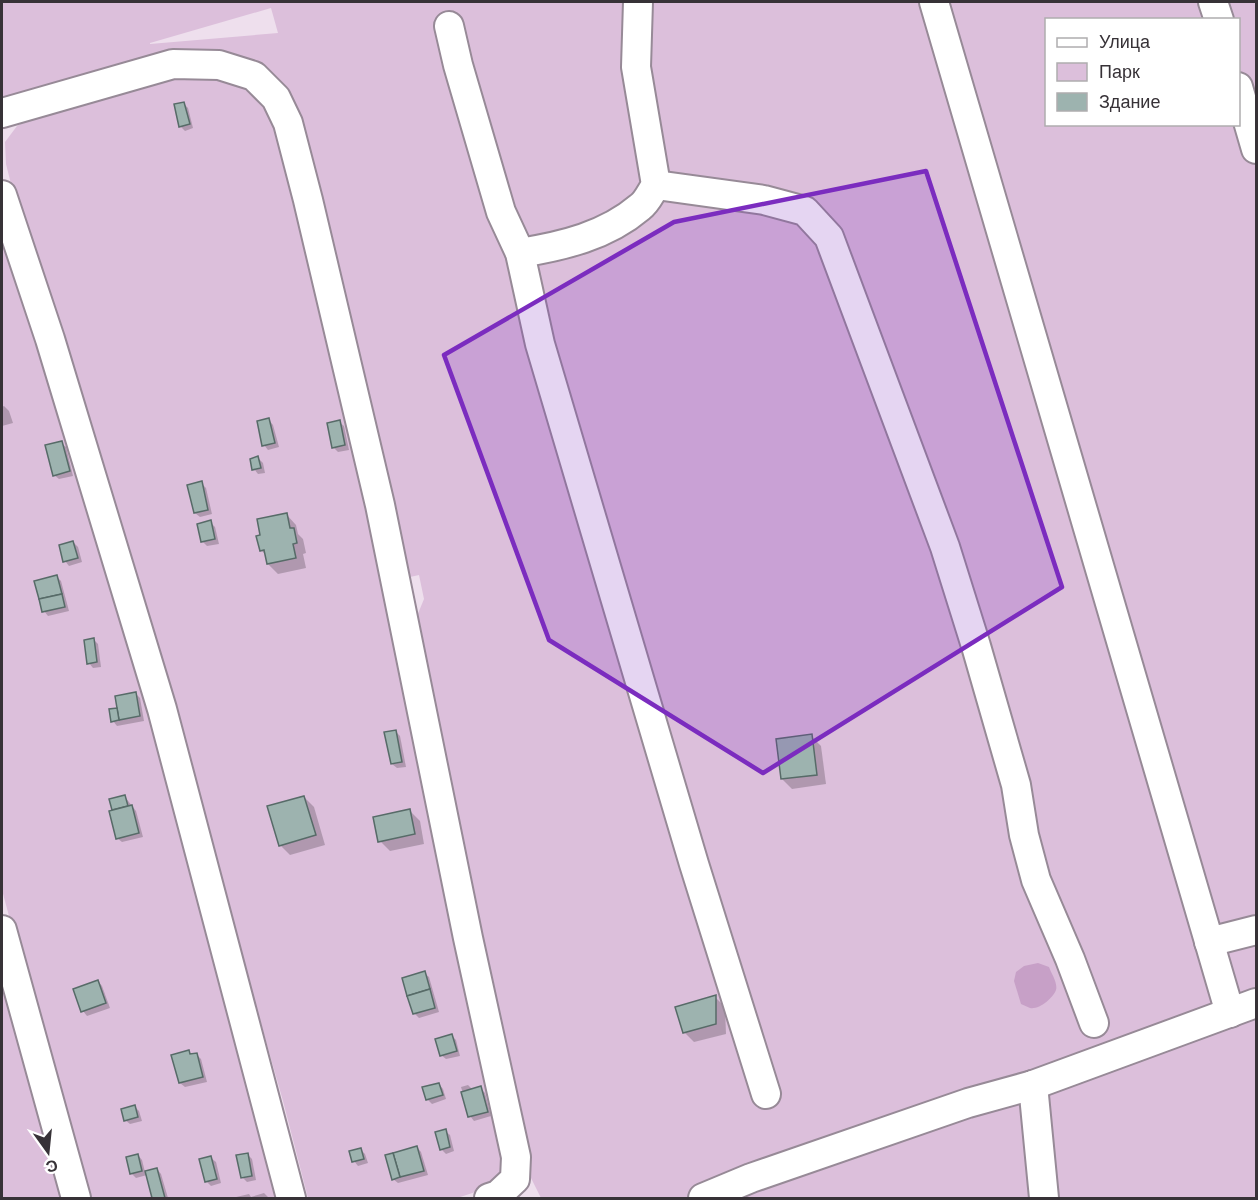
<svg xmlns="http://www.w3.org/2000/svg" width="1258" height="1200" viewBox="0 0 1258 1200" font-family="'DM Sans',sans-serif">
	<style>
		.green { fill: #dcbfdb; fill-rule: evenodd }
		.water { fill: #c7a0c7 }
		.shadow { fill: #0003 }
		.building { fill: #9db3af; stroke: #576b68; stroke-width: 1.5 }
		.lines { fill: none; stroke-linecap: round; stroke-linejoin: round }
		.minor-casing { stroke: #978a97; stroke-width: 32 }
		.minor { stroke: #fff; stroke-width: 28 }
		.marked { fill: #7b2cbf; fill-opacity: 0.2; stroke: #7b2cbf; stroke-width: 4.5; stroke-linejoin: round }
	</style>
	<rect width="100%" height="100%" fill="#eedfed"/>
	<g class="green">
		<path d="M2,2H1256V1198H541L525,1166L510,1093L502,1071L487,1056L508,1158L507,1172L494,1186L457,1198H308L283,1101L81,393L12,188L6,164L5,142L17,126L55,105L193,69L224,73L258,92L276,112L292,152L306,211L309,234L306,237L370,516H372C389,550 408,616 405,654L400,655L406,681H411L417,686L421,701L447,834L441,844L481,1033L491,1018L440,764L427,710V696L430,685L420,639L417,616L424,599L419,575L410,577L401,564L342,307L287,103L270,80L243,67L221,61L175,59L111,75L19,104L2,111ZM271,8L278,33L150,44V43ZM1046,20H1238V124H1046Z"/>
		<path d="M2,223L147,688L281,1198H85L2,890Z"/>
		<path d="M2,955L66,1198H2Z"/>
	</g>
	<path class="water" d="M1038,963L1049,967C1051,973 1058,983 1056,990C1053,998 1039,1010 1030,1008C1027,1007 1024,1005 1021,1004L1014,981L1016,972L1024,966Z"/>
	<g class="shadow">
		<path d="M184,104L188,108L193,128L185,131L180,126Z"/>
		<path d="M4,406L9,411L13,423L2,426V407Z"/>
		<path d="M269,420L273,425L279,447L268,450L264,445Z"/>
		<path d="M339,422L344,426L349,450L338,452L333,447Z"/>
		<path d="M61,443L66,447L73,476L59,479L54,475Z"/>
		<path d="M258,458L263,463L265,473L258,474L254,469Z"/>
		<path d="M201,483L206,488L212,514L200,517L195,513Z"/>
		<path d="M286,514L296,525L298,534L303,539L306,553L303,554L306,568L278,574L268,564L266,555L261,550Z"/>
		<path d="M210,522L215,527L219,544L207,546L203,542L198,525Z"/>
		<path d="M73,542L78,547L82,562L69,566L65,561Z"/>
		<path d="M56,576L61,581L69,611L48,616L44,611Z"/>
		<path d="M94,640L98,644L101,667L93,668L89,663Z"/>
		<path d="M135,693L140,698L144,721L117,726L113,721L119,709Z"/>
		<path d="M395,731L400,736L406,767L397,768L392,764Z"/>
		<path d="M811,736L821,746L826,784L792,789L782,779Z"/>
		<path d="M125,797L136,811L143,837L122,842L117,838L111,800Z"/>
		<path d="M304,797L314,807L325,845L290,855L280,845Z"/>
		<path d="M410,811L420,821L424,844L390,851L380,841Z"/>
		<path d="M424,973L429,977L439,1012L419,1018L414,1013Z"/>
		<path d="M98,981L102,986L110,1008L87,1016L83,1011Z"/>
		<path d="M715,997L725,1007L726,1034L694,1042L684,1032Z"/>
		<path d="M452,1036L456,1040L460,1056L446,1059L441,1055Z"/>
		<path d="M189,1052L192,1055L196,1054L201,1059L207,1082L185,1087L180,1083Z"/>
		<path d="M439,1084L443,1089L446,1099L432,1104L427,1099Z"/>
		<path d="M468,1085L473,1090L480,1088L485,1093L491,1116L474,1121L470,1116L461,1087Z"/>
		<path d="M135,1107L139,1111L142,1121L130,1124L125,1120Z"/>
		<path d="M445,1131L450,1135L454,1151L446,1154L441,1149Z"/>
		<path d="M417,1147L421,1152L428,1175L398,1183L393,1179Z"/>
		<path d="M361,1150L365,1154L368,1163L358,1166L354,1161Z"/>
		<path d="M247,1154L252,1159L256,1180L247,1182L242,1177Z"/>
		<path d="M138,1155L142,1160L145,1172L157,1169L161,1174L168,1198H153L147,1175L136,1178L132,1174L128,1158Z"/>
		<path d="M211,1158L216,1162L221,1183L211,1186L206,1181Z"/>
		<path d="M264,1193L269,1198H232L249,1194L251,1197Z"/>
	</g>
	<g class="building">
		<path d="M184,102L190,124L179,127L174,104Z"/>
		<path d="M269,418L275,443L262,446L257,421Z"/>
		<path d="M340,420L345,445L332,448L327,423Z"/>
		<path d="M62,441L70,471L53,476L45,445Z"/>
		<path d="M258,456L261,468L252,470L250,459Z"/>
		<path d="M202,481L208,510L194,513L187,485Z"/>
		<path d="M287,513L290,528H294L297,543L293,544L296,558L267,564L264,550L260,551L256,536L260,535L257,519Z"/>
		<path d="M211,520L215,539L201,542L197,524Z"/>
		<path d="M73,541L78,558L63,562L59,545Z"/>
		<path d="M57,575L62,594L39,599L34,581Z"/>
		<path d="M62,594L65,607L42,612L39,599Z"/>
		<path d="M94,638L97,662L87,664L84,640Z"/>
		<path d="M136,692L140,716L119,720L115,696Z"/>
		<path d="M117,708L119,720L111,722L109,709Z"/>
		<path d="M396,730L402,762L391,764L384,732Z"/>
		<path d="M812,734L817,775L781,779L776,739Z"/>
		<path d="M125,795L128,806L112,810L109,799Z"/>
		<path d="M304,796L316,835L279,846L267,806Z"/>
		<path d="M132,805L139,833L116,839L109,811Z"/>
		<path d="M410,809L415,834L378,842L373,817Z"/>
		<path d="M425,971L430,989L407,996L402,978Z"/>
		<path d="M98,980L106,1003L81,1012L73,989Z"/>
		<path d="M430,989L435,1008L413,1014L407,996Z"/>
		<path d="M716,995V1024L683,1033L675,1007Z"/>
		<path d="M452,1034L457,1051L440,1056L435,1039Z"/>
		<path d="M189,1050L190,1054L197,1053L203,1077L179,1083L171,1055Z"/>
		<path d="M439,1083L443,1095L426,1100L422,1087Z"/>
		<path d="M481,1086L488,1112L468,1117L461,1092Z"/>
		<path d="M135,1105L138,1117L124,1121L121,1109Z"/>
		<path d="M446,1129L450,1147L440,1150L435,1132Z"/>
		<path d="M417,1146L424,1171L400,1177L393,1153Z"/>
		<path d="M361,1148L364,1159L352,1162L349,1151Z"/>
		<path d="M248,1153L252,1176L241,1178L236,1155Z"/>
		<path d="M393,1153L400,1177L392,1180L385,1155Z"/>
		<path d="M138,1154L142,1171L130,1174L126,1157Z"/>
		<path d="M211,1156L217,1179L205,1182L199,1159Z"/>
		<path d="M157,1168L165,1198H152L145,1171Z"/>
	</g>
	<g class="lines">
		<g class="minor-casing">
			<g id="minor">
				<path d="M934,2L1230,1013"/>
				<path d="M1213,2L1219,20"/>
				<path d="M449,26L458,65L501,212L520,253L540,344L694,864L766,1094"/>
				<path d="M1238,87L1256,149"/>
				<path d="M2,113L173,64L219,65L254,76L276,98L288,123L308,200L380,505L468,938L516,1157L515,1179L498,1195L489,1198"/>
				<path d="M656,185L764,200L805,211L829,237L945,547L976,646L1016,785L1024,835L1036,880L1070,959L1094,1023"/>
				<path d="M2,195L50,339L162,709L291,1198"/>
				<path d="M520,253C563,246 606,236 640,207C647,202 651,192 656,185L636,67L638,2"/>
				<path d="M2,930L76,1198"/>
				<path d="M1209,942L1256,930"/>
				<path d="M1033,1085L1044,1198"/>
				<path d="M703,1198L751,1178L968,1103L1033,1085L1256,1003"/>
			</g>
		</g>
		<use href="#minor" class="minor"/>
	</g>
	<path class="marked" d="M926,171L1062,587L763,773L549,640L444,355L674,222Z"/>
	<rect width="1258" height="1200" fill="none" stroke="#373237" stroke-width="6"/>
	<rect x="1045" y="18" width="195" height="108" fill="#ffffff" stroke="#afadaf" stroke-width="1.5"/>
	<rect x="1057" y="38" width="30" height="9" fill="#ffffff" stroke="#afadaf" stroke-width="1.5"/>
	<text x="1099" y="48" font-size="18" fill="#373237">Улица</text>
	<rect x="1057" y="63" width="30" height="18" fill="#dcbfdb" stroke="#afadaf" stroke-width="1.5"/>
	<text x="1099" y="78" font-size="18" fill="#373237">Парк</text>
	<rect x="1057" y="93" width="30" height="18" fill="#9db3af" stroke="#afadaf" stroke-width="1.5"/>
	<text x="1099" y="108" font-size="18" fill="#373237">Здание</text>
	<g transform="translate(48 1152) rotate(165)" stroke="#ffffff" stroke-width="4.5" paint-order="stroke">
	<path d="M0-4.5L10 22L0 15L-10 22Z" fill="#373237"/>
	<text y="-9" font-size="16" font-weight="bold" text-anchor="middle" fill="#373237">С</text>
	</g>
</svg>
